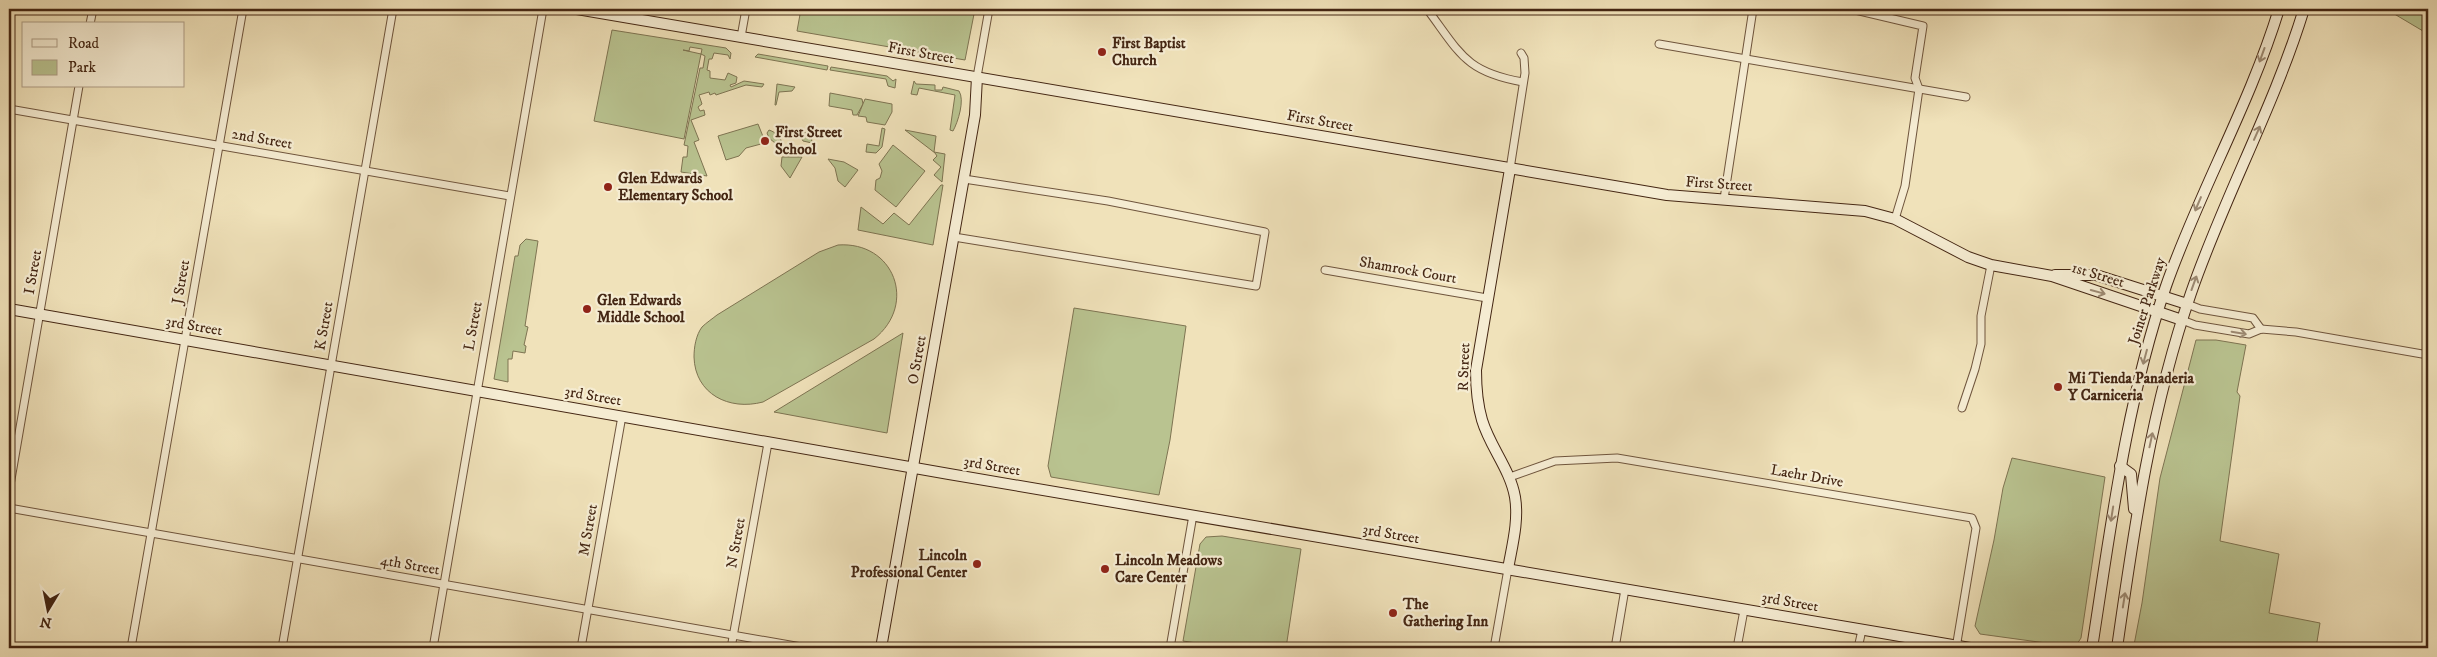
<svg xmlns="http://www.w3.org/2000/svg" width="2437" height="657" viewBox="0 0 2437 657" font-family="'IM FELL DW Pica',serif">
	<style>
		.green { fill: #b9c390; stroke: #7e7452 }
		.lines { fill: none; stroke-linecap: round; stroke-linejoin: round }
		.street-casing { stroke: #6f553d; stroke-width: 9 }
		.secondary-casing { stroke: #442613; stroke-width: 12 }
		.street { stroke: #f5ecd2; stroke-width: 7 }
		.secondary { stroke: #f5ecd2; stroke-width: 10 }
		.oneway { stroke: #9c8972 }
		.poi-dot { fill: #8f2418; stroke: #f5ecd2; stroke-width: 2 }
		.labels { text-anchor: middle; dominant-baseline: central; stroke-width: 4.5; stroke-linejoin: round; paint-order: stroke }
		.poi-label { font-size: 15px; font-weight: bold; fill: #442613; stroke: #f5ecd2; text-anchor: start }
		.street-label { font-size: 15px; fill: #442613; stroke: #f5ecd2 }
	</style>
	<rect width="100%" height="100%" fill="#f0e2ba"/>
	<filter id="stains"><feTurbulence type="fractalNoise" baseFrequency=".004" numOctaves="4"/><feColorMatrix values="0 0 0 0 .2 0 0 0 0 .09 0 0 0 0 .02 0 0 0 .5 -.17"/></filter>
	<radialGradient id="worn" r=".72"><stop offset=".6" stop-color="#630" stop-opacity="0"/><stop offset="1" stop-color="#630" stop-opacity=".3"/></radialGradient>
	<g class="green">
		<path d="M801,9H975L965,60L797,31Z"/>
		<path d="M2386,9H2428V34Z"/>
		<path d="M612,30L726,48L731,53L730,59L728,55L714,53L712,59H709L707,70L710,71V78L725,80L728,73L737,77L736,83L730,85L731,87L744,81L764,84L762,87L746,85L716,95L715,93L710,95L709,92L699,95L702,104L698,107L700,111L704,110L705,115L691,120L699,140L694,142L707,176L681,172L683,157H687L688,146L684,145L700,68H703L705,56L701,54L702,49L690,47L689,51L683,50L701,54L684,139L594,121Z"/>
		<path d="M758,54L828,66L827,70L755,57Z"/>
		<path d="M831,67L887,76L893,81L896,79L895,88L888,86L886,79L830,70Z"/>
		<path d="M914,81L916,84L935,85V90H942L943,87L959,91C965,100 958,122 953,131L950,130L955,95L919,88L917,95L911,94Z"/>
		<path d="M777,84L795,87L792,91L779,92L776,105H775Z"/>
		<path d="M830,93L862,99L863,104L857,115H853L852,110L829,106Z"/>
		<path d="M865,99L892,104V112L885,125L867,122L866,117L858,116Z"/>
		<path d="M758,124L764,139L761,144L746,148L739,156L726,160L718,136Z"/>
		<path d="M882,128L885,129L882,147L876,153L866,152L867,144L879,146Z"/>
		<path d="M769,130C781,134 787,146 776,155L775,143L769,138L767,133Z"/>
		<path d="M905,130L936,136L934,152L945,154L942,182L934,175L941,167L933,160L937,156L935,153Z"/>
		<path d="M804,132L811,134L812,143L803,141L801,137Z"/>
		<path d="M893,145L925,171L896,207L875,190L876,180L880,178L882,171L879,164Z"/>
		<path d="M782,157H802L790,178L781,166Z"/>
		<path d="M828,159L844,162L858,170L845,187L838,181L835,168Z"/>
		<path d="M941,185H943L933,245L858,230L861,207L883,224L894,213L909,225Z"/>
		<path d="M526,239L538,241L525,326L528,327L524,345L526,346L525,353L513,351L512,359H508V382L494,379L515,256H518L520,245Z"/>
		<path d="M838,245C894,241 918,304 874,339L763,402C729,411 695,394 694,357C694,347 696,335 702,327C706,323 712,319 717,315L819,252Z"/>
		<path d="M1074,308L1186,326L1170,440L1159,495L1051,477L1048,466Z"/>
		<path d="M903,333L887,433L774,412Z"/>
		<path d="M2196,340H2216L2246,345L2237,392L2240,396L2220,541L2279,554L2269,613L2320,623L2316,648H2135L2134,645L2142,603L2160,478Z"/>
		<path d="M2012,458L2105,477L2081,638L2075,647L1980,634L1975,626L1994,540L2003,488Z"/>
		<path d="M1222,536L1301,549L1286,648H1230L1183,641L1200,544L1206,537Z"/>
	</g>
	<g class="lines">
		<g class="street-casing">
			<g id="street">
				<path d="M1427,9C1460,53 1465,72 1523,82"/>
				<path d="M1851,9L1923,26L1915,78L1919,89L1905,186L1895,219"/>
				<path d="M90,24L93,9"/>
				<path d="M741,37L746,9"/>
				<path d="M1659,44L1966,97"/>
				<path d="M977,77L989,9"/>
				<path d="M9,109L510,196"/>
				<path d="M1510,169L1525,73L1524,58L1521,53"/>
				<path d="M1724,199L1753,9"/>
				<path d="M954,237L1256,286L1265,232L1108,201L964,179"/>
				<path d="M1325,270L1487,298"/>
				<path d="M2187,304L2200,309L2253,318L2261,329"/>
				<path d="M2182,320L2195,325L2249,334L2261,329L2296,332L2428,355"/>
				<path d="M1962,408L1975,369L1981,344V316L1991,265"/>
				<path d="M1510,477L1555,461L1617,458L1972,518L1976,528L1956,648"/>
				<path d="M9,491L79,86"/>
				<path d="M9,508L807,648"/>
				<path d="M131,648L243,9"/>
				<path d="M282,648L393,9"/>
				<path d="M433,648L543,9"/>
				<path d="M581,648L622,416"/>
				<path d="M731,648L768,443"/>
				<path d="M1170,648L1193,515"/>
				<path d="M1494,648L1508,569"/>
				<path d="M1615,648L1625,589"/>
				<path d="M1737,648L1744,610"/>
				<path d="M1858,648L1862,630"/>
			</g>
		</g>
		<g class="secondary-casing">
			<g id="secondary">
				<path d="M577,9L1667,195L1865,211L1895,219L1968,257L1991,265L2052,276L2182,320"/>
				<path d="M2055,275H2096L2187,304"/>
				<path d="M9,309L949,474L1970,648"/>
				<path d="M2120,466L2131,474L2134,509"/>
				<path d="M1508,569C1512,546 1519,521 1515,497C1510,469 1490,447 1482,420C1477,403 1476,387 1476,370L1510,169"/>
				<path d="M881,648L975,115L977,77"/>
				<path d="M2092,648C2111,526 2126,403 2166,286C2199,192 2250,104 2279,9"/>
				<path d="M2117,648C2134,529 2151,408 2191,293C2224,197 2274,107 2304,9"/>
			</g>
		</g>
		<use href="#street" class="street"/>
		<use href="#secondary" class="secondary"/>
	</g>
	<defs><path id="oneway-shaft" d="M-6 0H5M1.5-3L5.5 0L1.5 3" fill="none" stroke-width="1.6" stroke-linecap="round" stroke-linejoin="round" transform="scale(1.25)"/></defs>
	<g class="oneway">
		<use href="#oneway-shaft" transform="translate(2262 55) rotate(110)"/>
		<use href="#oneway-shaft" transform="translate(2257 133) rotate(-66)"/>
		<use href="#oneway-shaft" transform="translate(2198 204) rotate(113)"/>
		<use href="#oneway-shaft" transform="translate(2194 283) rotate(-70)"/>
		<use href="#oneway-shaft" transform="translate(2098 292) rotate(15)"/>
		<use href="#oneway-shaft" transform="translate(2239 333) rotate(10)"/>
		<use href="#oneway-shaft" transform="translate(2145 357) rotate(105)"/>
		<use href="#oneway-shaft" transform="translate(2151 440) rotate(-78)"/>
		<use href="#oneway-shaft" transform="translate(2112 514) rotate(99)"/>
		<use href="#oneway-shaft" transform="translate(2124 600) rotate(-81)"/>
	</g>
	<g class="poi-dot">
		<circle cx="1102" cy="52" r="5"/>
		<circle cx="765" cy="141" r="5"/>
		<circle cx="608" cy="187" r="5"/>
		<circle cx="587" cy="309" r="5"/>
		<circle cx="2058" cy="387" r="5"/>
		<circle cx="977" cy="564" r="5"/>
		<circle cx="1105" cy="569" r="5"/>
		<circle cx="1393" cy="613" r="5"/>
	</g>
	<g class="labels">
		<g class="poi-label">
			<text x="1112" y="43">First Baptist<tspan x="1112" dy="17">Church</tspan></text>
			<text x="775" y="132">First Street<tspan x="775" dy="17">School</tspan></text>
			<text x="618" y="178">Glen Edwards<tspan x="618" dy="17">Elementary School</tspan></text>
			<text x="597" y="300">Glen Edwards<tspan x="597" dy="17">Middle School</tspan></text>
			<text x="2068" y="378">Mi Tienda Panaderia<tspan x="2068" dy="17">Y Carniceria</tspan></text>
			<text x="967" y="555" text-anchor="end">Lincoln<tspan x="967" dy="17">Professional Center</tspan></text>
			<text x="1115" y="560">Lincoln Meadows<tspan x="1115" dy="17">Care Center</tspan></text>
			<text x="1403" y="604">The<tspan x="1403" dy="17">Gathering Inn</tspan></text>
		</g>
		<g class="street-label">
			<text transform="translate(921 53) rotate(10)">First Street</text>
			<text transform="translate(1320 121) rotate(10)">First Street</text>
			<text transform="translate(262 139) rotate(10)">2nd Street</text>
			<text transform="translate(1719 184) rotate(4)">First Street</text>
			<text transform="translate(1408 270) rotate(10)">Shamrock Court</text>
			<text transform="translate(33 272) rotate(-80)">I Street</text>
			<text transform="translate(2098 275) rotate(17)">1st Street</text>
			<text transform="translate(181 282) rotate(-80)">J Street</text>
			<text transform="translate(2147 301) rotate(-72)">Joiner Parkway</text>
			<text transform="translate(194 326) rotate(10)">3rd Street</text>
			<text transform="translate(324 326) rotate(-80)">K Street</text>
			<text transform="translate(473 326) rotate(-80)">L Street</text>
			<text transform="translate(917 360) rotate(-80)">O Street</text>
			<text transform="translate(1464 367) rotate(-88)">R Street</text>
			<text transform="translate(593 396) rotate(10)">3rd Street</text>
			<text transform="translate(992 466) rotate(10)">3rd Street</text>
			<text transform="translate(1807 476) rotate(10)">Laehr Drive</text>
			<text transform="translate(588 530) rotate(-80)">M Street</text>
			<text transform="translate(1391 534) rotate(10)">3rd Street</text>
			<text transform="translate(736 543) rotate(-80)">N Street</text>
			<text transform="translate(410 565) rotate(10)">4th Street</text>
			<text transform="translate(1790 602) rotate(10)">3rd Street</text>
		</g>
	</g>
	<rect width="2437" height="657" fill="none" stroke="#f0e2ba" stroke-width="30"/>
	<rect x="10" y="10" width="2417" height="637" fill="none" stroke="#442613" stroke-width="2.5"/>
	<rect x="15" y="15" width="2407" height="627" fill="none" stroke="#442613"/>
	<rect x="22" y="22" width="162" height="65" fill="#f5ecd2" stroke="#ae9d86"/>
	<rect x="32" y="39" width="25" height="8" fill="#f5ecd2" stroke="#ae9d86"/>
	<text x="68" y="48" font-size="15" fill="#442613">Road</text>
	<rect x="32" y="60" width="25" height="15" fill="#b9c390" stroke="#ae9d86"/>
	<text x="68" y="72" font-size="15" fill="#442613">Park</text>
	<g transform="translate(48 610) rotate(190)" stroke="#f5ecd2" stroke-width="4" paint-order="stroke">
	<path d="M0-4L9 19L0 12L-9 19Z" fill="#442613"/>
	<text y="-8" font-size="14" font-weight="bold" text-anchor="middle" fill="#442613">N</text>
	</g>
	<rect width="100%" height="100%" filter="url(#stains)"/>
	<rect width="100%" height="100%" fill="url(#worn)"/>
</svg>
